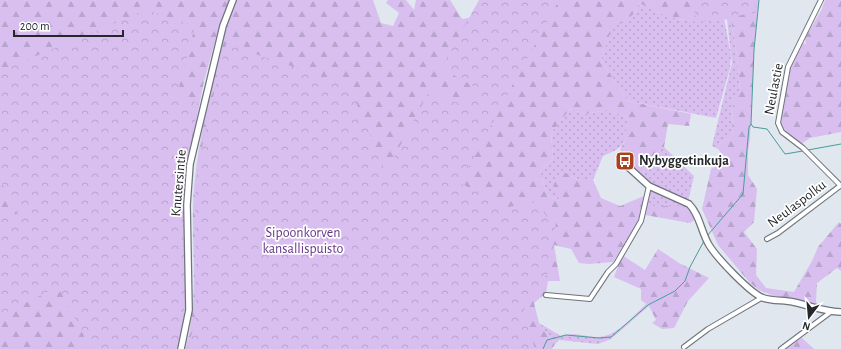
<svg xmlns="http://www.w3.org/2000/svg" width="841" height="349" viewBox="0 0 841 349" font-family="'Alegreya Sans',sans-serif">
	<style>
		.grass { fill: url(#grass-dots) }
		.forest { fill: url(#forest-firs) }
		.park { fill: url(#park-crowns) }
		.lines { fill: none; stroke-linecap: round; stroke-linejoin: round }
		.stream { stroke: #489d98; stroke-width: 1 }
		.minor-casing { stroke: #6e747b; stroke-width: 6 }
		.tertiary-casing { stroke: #6e747b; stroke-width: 8 }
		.minor { stroke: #fff; stroke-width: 4 }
		.tertiary { stroke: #fff; stroke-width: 5.5 }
		.labels { text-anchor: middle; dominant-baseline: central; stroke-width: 3.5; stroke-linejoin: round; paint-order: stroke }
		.street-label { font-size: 14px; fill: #25282a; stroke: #fff }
		.poi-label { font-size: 14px; font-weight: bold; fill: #25282a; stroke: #fff; text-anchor: start }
		.park-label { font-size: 14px; fill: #663589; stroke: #fff }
	</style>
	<defs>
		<pattern id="grass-dots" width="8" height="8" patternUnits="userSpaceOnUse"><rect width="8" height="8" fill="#d8bfef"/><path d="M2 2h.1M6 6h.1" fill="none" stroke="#b9a4cd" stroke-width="1.8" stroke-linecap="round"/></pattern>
		<pattern id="forest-firs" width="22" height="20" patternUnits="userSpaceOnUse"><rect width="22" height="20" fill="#d8bfef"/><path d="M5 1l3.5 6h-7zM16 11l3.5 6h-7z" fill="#b9a4cd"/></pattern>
		<pattern id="park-crowns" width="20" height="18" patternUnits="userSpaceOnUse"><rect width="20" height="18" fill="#d8bfef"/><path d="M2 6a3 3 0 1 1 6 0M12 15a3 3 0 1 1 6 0" fill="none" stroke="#b9a4cd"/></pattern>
	</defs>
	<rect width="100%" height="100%" fill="#e0e7ef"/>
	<g class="grass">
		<path d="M639,3C674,20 685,24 724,18L731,55L730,68L716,118L628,101L601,60L611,29L635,13Z"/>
		<path d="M727,19H731L737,56L740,91L733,97L732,136L719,144L718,149L712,146L732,63Z"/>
		<path d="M570,109L586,114L606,110L628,117C624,144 629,145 603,156L593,180H580L562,172L559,201L547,196L540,171L553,158L551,133Z"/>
		<path d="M664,147L694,176L688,201L651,185L642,178L646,161Z"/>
		<path d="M650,189L687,206H647Z"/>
		<path d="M646,304L649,306L611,339L598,344L559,340L555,344L539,323L561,336C573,332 583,336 595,337C616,338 632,317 646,304Z"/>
	</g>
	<g class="forest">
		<path d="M0,0H230L218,31L204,81L188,163L185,310L178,349H0Z"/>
		<path d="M236,0H373L381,23L393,26L399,13L386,3L388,0H406L414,10L416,0H450L462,19L473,17L510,0H759L754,50L750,138L748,151V175L757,189L754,222L744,232L757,249L756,275L766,288L794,292L812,261L818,247L839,222L841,224V271L837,268L817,283L816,302L820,307L794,299L777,297L759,290L750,283L718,245L702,209L711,169L724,161V156L718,149L719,144L732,136L733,96L740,91L737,56L731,19L697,22L668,17L639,3L635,13L611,30L601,60L628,101L691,114L689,126L668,124L664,147L646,161L642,178C636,172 630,162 623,159L620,149L624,143L628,117L606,110L586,114L570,109L551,133L553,158L540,171L547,196L559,201L554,184L562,171L579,180H593L601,198L620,206L644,196L639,221L613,262L589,264L579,263L571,249L554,245L560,281H548L546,293L534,303L539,323L555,344L552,349H185C199,303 192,255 193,207C194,169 202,131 210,93C217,61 224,30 236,0Z"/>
		<path d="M825,0H841V132L810,138L800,145L780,125V116L791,63L802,43L806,44L805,38L822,9Z"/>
		<path d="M647,206H687L692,210L696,219L690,223L645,215Z"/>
		<path d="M658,249L679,263L709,278L688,301L674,328L662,329L652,323L656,320L649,306L641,300V289L614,277L622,255L645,270Z"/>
		<path d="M799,335L814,349H784Z"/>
	</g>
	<g class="park">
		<path d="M479,0H559L460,183L508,207L537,202L547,217L548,222L556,221L551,268L524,310L535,349H187L194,326L196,303L195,213L197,175L206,126L226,44L349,86L386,172L432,86L444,98L464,105L475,87L441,68Z"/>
		<path d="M692,0H756L755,13L697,22Z"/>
		<path d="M146,10L195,26L177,95L199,104C189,144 184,183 183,225C183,265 190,310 177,349H91L58,287L0,315V215L19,214L0,180V71Z"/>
	</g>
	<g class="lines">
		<g class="stream">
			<path d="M751,124L753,127L767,129L785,154L803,151"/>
			<path d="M808,150L841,144"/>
			<path d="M707,236L743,194L749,127L751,124L754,50L759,0"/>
			<path d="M543,349L547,340L566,335L599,338L611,337L648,305L675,291L685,281L690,267L704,241"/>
		</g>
		<g class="minor-casing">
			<g id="minor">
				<path d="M821,0L788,67L778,123L782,132L803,148L841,186"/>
				<path d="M767,239L778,233L840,186"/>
				<path d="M546,295L590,299L608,272L616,264L641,221L649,186"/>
				<path d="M684,347L708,329L763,297"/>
				<path d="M781,349L832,311"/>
			</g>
		</g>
		<g class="tertiary-casing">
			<g id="tertiary">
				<path d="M627,166L649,186L689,204C700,215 701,232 709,245C717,258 749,292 763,298C773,301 784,300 793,302C812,306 821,311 841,312"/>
				<path d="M181,349L189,310L187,205L190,164L223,26L233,0"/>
			</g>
		</g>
		<use href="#minor" class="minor"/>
		<use href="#tertiary" class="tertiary"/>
	</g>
	<defs>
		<g id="bus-square" transform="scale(1)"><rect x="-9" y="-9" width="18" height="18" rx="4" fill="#a8411e" stroke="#fff"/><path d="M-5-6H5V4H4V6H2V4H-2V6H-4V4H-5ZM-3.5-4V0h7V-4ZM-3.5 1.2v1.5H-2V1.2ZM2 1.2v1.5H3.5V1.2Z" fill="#fff"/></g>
	</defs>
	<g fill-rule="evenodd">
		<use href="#bus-square" x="625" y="161"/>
	</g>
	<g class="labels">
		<g class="street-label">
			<text transform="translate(774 89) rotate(-79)">Neulastie</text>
			<text transform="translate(179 183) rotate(-85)">Knutersintie</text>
			<text transform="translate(797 204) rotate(-37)">Neulaspolku</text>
		</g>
		<g class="poi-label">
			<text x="639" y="161">Nybyggetinkuja</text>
		</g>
		<g class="park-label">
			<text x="303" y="233">Sipoonkorven<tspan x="303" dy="16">kansallispuisto</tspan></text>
		</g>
	</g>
	<g transform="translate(809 317) rotate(196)" stroke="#ffffff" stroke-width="3" paint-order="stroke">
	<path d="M0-3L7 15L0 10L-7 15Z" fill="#25282a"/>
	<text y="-6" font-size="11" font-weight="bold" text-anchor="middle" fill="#25282a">N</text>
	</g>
	<path d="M14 30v6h109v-6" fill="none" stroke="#25282a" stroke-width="2"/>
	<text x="20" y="30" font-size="12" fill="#25282a" stroke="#ffffff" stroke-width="3" paint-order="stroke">200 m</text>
</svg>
